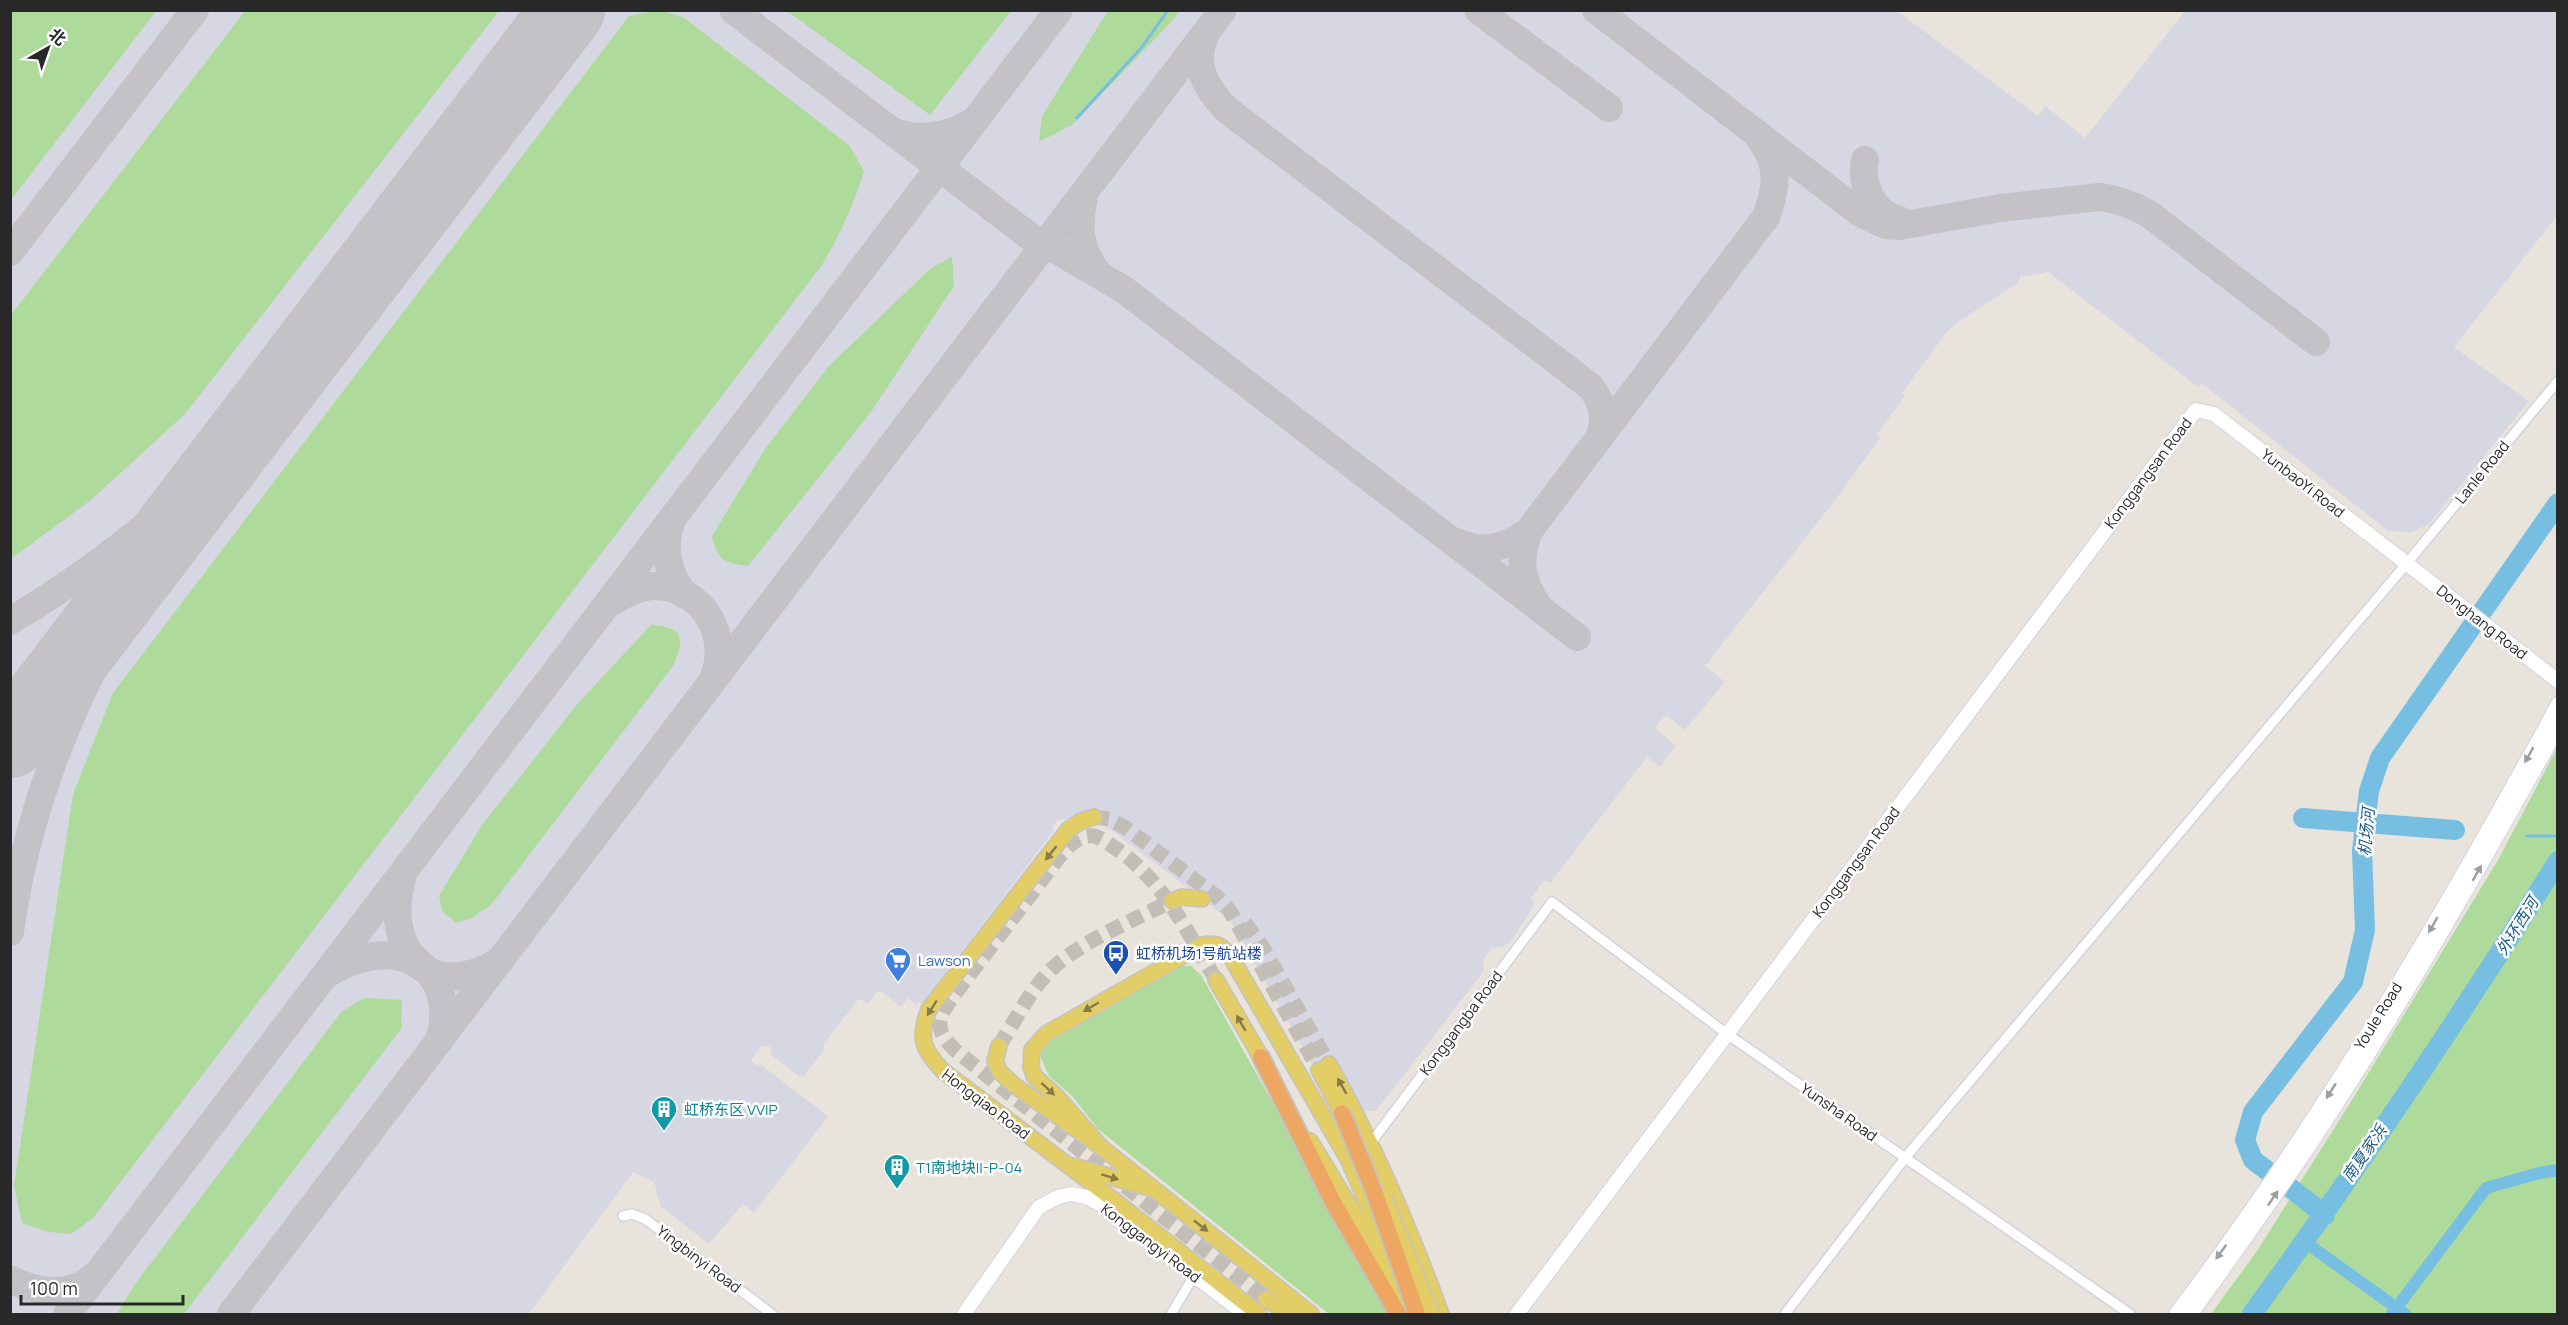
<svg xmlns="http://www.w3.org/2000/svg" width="2568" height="1325" viewBox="0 0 2568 1325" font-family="Manrope,'Noto Sans SC',sans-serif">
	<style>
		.airport { fill: #d6d7e2 }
		.green { fill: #aedb9c }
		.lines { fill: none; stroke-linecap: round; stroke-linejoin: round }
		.stream { stroke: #77bfe2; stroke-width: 3 }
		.canal { stroke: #77bfe2; stroke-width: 12 }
		.river { stroke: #77bfe2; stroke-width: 20 }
		.taxiway { stroke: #c4c2c6; stroke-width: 28 }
		.runway { stroke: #c4c2c6; stroke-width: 74 }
		.primary-tunnel { stroke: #c2beb7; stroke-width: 15; stroke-dasharray: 15 8; stroke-linecap: butt }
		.street-casing { stroke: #d0d2e0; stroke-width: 12 }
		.secondary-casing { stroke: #d0d2e0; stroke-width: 16 }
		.primary-casing { stroke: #c3c3c3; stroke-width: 18 }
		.highway-casing { stroke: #c3c3c3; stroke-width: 20 }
		.street { stroke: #fff; stroke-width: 9 }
		.secondary { stroke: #fff; stroke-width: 14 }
		.primary { stroke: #e2cd67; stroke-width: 15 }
		.highway { stroke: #eea762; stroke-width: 16 }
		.primary-bridge-casing { stroke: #c3c3c3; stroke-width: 18; stroke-linecap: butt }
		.highway-bridge-casing { stroke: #c3c3c3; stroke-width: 20; stroke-linecap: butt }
		.primary-bridge { stroke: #e2cd67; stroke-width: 15 }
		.highway-bridge { stroke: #eea762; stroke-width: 16 }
		.oneway { fill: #9e9e9e }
		.oneway2 { fill: #857a48 }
		.labels { text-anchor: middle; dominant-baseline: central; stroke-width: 5; stroke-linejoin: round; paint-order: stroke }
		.street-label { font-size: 15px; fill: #282828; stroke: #fff }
		.transit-label { font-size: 15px; fill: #164399; stroke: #fff; text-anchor: start }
		.shop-label { font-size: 15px; fill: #366cbe; stroke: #fff; text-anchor: start }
		.culture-label { font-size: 15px; fill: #0d838f; stroke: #fff; text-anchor: start }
		.water-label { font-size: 16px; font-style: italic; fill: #1a5c8a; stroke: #fff }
	</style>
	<rect width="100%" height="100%" fill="#e9e4db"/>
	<path class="airport" d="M10,11H1897L2038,116L2045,106L2085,138L2185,11H2557V218L2556,217L2454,347L2529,401L2429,524L2412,532L2388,531L2201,383L2198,387L2048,272L2024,277L2021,275L2018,283L1959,321L1946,333L1902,393L1905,396L1877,434L1880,438L1836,499L1705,666L1725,682L1685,730L1666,715L1655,728L1676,746L1660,767L1647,757L1550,883L1544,880L1531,899L1534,902L1533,907L1510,943L1503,947L1491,948L1483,960L1484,971L1376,1111H1365L1316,1071L1230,920L1094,817L1058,820L1052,827L1054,830L922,1004L919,1002L917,1005L908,998L901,1007L881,991L876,993L868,1005L863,1000H858L823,1045L825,1049L804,1076L800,1077L771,1055L770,1046H761L751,1060L757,1066L760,1064L828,1116L754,1213L743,1204L709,1244L661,1207L654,1182L633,1172L529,1314H11Z"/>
	<g class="green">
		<path d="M11,10L156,11L11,200L10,11Z"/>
		<path d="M659,10L683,17L849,145L864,171C854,205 840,234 822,265L93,1218L71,1234L49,1232L22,1223L14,1186L73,794L113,693L629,16Z"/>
		<path d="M245,11H499L185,414L91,500L11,559V315Z"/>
		<path d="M787,11H1011L930,115Z"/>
		<path d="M1108,11H1179L1173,20L1072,125L1039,142L1042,116Z"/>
		<path d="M952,257L954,286L871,412L748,566C724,563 717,560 712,536L765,449L828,367L931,268Z"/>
		<path d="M651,625C684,627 685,638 673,666L491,905L472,918L456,923L442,911L439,896L482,825L579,702Z"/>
		<path d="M2557,748V1314H2211L2257,1251L2352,1100L2498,860Z"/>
		<path d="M1179,966H1191L1201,975L1391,1314H1329L1098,1129L1073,1097L1049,1076L1040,1056L1053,1035Z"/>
		<path d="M365,998L402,1000L401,1029L184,1314H117L135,1284L342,1011Z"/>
	</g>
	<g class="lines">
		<g class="stream">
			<path d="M1077,118L1142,47L1168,10"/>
			<path d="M2527,836H2558"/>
		</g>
		<g class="canal">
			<path d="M2305,1242L2405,1314"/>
			<path d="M2392,1314L2486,1188L2539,1173L2558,1170"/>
		</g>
		<g class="river">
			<path d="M2303,818L2455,830"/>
			<path d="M2269,1172L2253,1160L2245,1140L2253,1112L2353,982L2365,930L2362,851L2369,791L2380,758L2558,503"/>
			<path d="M2280,1180L2325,1215"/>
			<path d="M2252,1314C2359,1167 2461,1016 2558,861"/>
		</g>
		<g class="taxiway">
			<path d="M733,10L1032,238L1046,244L1123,289L1577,637"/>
			<path d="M1478,10L1609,108"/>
			<path d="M1596,10L1860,213L1885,225L1899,226L2000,208L2099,197C2118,199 2132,204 2149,214L2316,342"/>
			<path d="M1205,36C1192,65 1206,88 1226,109L1591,387C1603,404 1607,418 1599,438"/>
			<path d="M893,131C918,142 953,136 975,120"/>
			<path d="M1865,160C1860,184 1873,214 1899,220"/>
			<path d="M1084,196C1078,229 1078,244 1097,273"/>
			<path d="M10,252L195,10"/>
			<path d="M671,522C662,549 667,573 685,595"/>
			<path d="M1528,532C1519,562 1520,578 1537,604"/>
			<path d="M1456,542C1482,554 1505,548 1528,532L1766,217C1777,186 1780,165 1759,138"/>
			<path d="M609,603C624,595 639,585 657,586C704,589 731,637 713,679"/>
			<path d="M10,621C106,564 187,498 260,414"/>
			<path d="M403,875C396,899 394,924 406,947C410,957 421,963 428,971C445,992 447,1016 439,1041"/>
			<path d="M10,932C30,784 90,663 166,537"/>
			<path d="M327,974C351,959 382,949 410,960C416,963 420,967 426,970C451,983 477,975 500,961"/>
			<path d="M10,1279C36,1293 72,1298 95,1275"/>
			<path d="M67,1314L1059,10"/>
			<path d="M231,1314L1223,10"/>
		</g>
		<path class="runway" d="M10,741L568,10"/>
		<g class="primary-tunnel">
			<path d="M1094,817L1109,819L1126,828L1216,896L1230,911L1319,1070"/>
			<path d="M1245,923L1262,946L1329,1064"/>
			<path d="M1216,980C1188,933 1164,882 1118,850C1111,845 1102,838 1094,836C1079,834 1068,846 1060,856L951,999C936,1021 935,1030 955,1050L1266,1299"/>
			<path d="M999,1046C1014,1023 1027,996 1045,976C1073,944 1134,920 1172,901"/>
		</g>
		<g class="street-casing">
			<g id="street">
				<path d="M1370,1144L1552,902L1727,1034L2130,1314"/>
				<path d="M623,1216L632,1214L645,1219L772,1314"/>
				<path d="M1171,1314L1194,1276"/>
				<path d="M1785,1314L1905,1158L2407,563L2558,381"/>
			</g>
		</g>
		<g class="secondary-casing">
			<g id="secondary">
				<path d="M964,1314L1039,1207L1058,1197L1071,1194L1087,1197L1101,1205L1245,1314"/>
				<path d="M1517,1314L2196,410L2214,414L2558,681"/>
				<path d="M2176,1314C2289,1164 2390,1003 2483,839C2508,794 2534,750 2558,704"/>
				<path d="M2191,1314C2231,1258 2272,1201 2311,1143C2400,1009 2479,869 2558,728"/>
			</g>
		</g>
		<g class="primary-casing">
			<g id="primary">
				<path d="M1094,817L1081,821L1068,830L929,1009C918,1039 922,1048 943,1071L1106,1194L1259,1314"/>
				<path d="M1172,901L1182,897L1202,899"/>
				<path d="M1216,980L1266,1066"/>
				<path d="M999,1046L995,1061L1000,1072L1014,1085L1101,1147L1311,1314"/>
				<path d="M1329,1064C1374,1144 1410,1229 1441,1314"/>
				<path d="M1319,1070L1342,1113"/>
				<path d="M1310,1141L1410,1305"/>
				<path d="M1101,1147L1058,1098L1034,1076L1031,1067L1032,1050L1046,1034L1202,945C1218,942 1223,946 1232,959L1348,1159L1388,1251"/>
				<path d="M1074,1166L1149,1188"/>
				<path d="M1266,1299L1290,1314"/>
			</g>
		</g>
		<g class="highway-casing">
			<path id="highway" d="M1261,1057L1334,1204L1398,1314"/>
		</g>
		<use href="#street" class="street"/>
		<use href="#secondary" class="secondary"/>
		<use href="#primary" class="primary"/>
		<use href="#highway" class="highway"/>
		<g class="primary-bridge-casing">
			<path id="primary-bridge" d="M1384,1198L1432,1314"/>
		</g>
		<g class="highway-bridge-casing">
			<path id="highway-bridge" d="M1342,1113L1375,1194L1417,1314"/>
		</g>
		<use href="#primary-bridge" class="primary-bridge"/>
		<use href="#highway-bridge" class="highway-bridge"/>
	</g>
	<defs><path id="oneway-solid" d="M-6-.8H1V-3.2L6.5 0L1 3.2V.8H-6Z" transform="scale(1.5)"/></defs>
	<g class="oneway">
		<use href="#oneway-solid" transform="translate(2529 755) rotate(119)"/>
		<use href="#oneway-solid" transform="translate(2477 873) rotate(-61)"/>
		<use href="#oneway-solid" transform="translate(2433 925) rotate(120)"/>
		<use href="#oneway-solid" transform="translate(2331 1091) rotate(123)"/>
		<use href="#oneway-solid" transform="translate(2273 1198) rotate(-56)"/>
		<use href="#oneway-solid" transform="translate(2221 1252) rotate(126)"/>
	</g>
	<g class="oneway2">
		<use href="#oneway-solid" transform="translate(1051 853) rotate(128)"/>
		<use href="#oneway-solid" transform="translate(1091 1007) rotate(150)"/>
		<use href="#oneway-solid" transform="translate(932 1008) rotate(122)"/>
		<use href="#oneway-solid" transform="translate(1241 1023) rotate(-120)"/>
		<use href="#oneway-solid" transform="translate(1342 1086) rotate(-119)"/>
		<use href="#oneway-solid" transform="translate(1048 1089) rotate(43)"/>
		<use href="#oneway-solid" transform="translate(1110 1177) rotate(17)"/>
		<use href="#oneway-solid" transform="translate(1201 1226) rotate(38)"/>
	</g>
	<defs>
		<g id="bus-pin" transform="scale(1.35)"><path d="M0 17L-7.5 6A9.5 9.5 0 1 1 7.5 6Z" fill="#1a4fb4" stroke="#fff"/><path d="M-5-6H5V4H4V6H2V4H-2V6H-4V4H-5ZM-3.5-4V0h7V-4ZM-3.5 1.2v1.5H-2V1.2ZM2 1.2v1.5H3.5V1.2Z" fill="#fff"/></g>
		<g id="supermarket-pin" transform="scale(1.35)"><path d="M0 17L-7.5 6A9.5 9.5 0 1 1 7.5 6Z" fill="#3f7fe0" stroke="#fff"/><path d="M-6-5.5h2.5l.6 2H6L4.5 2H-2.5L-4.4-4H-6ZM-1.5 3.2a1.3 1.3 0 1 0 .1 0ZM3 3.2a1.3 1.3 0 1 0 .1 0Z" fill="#fff"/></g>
		<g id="building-pin" transform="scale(1.35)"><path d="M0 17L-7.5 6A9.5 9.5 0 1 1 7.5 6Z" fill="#0f9aa8" stroke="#fff"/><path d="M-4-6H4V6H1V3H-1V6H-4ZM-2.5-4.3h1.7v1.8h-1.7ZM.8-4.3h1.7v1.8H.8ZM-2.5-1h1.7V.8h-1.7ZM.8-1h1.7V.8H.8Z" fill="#fff"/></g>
	</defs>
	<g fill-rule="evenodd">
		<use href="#bus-pin" x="1116" y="953"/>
		<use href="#supermarket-pin" x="898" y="960"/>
		<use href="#building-pin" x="664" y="1109"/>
		<use href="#building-pin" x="897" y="1167"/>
	</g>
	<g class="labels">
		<g class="street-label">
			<text transform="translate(2482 472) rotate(-51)">Lanle Road</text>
			<text transform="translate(2148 473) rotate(-53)">Konggangsan Road</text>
			<text transform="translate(2303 483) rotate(38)">YunbaoYi Road</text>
			<text transform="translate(2482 622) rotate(38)">Donghang Road</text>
			<text transform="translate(1856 862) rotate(-53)">Konggangsan Road</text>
			<text transform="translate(2378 1016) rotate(-58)">Youle Road</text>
			<text transform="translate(1461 1023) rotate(-53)">Konggangba Road</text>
			<text transform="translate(986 1104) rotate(37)">Hongqiao Road</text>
			<text transform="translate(1839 1112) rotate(35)">Yunsha Road</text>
			<text transform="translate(1151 1243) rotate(37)">Konggangyi Road</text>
			<text transform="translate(699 1259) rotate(37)">Yingbinyi Road</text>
		</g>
		<g class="transit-label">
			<text x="1136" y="953">虹桥机场1号航站楼</text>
		</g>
		<g class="shop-label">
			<text x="918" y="960">Lawson</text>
		</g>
		<g class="culture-label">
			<text x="684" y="1109">虹桥东区 VVIP</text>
			<text x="916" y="1167">T1南地块II-P-04</text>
		</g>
		<g class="water-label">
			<text transform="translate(2366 832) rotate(-85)">机场河</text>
			<text transform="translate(2517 926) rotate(-58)">外环西河</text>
			<text transform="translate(2364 1153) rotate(-55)">南夏家浜</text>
		</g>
	</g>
	<rect width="2568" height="1325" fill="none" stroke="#282828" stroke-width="24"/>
	<g transform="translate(48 48) rotate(40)" stroke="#ffffff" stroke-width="4.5" paint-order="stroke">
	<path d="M0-4.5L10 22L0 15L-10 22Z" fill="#282828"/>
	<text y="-9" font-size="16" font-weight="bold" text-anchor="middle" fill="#282828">北</text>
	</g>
	<path d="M21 1295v9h162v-9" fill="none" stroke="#282828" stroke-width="3"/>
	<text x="30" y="1295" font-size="18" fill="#282828" stroke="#ffffff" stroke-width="4.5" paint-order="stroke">100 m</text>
</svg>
